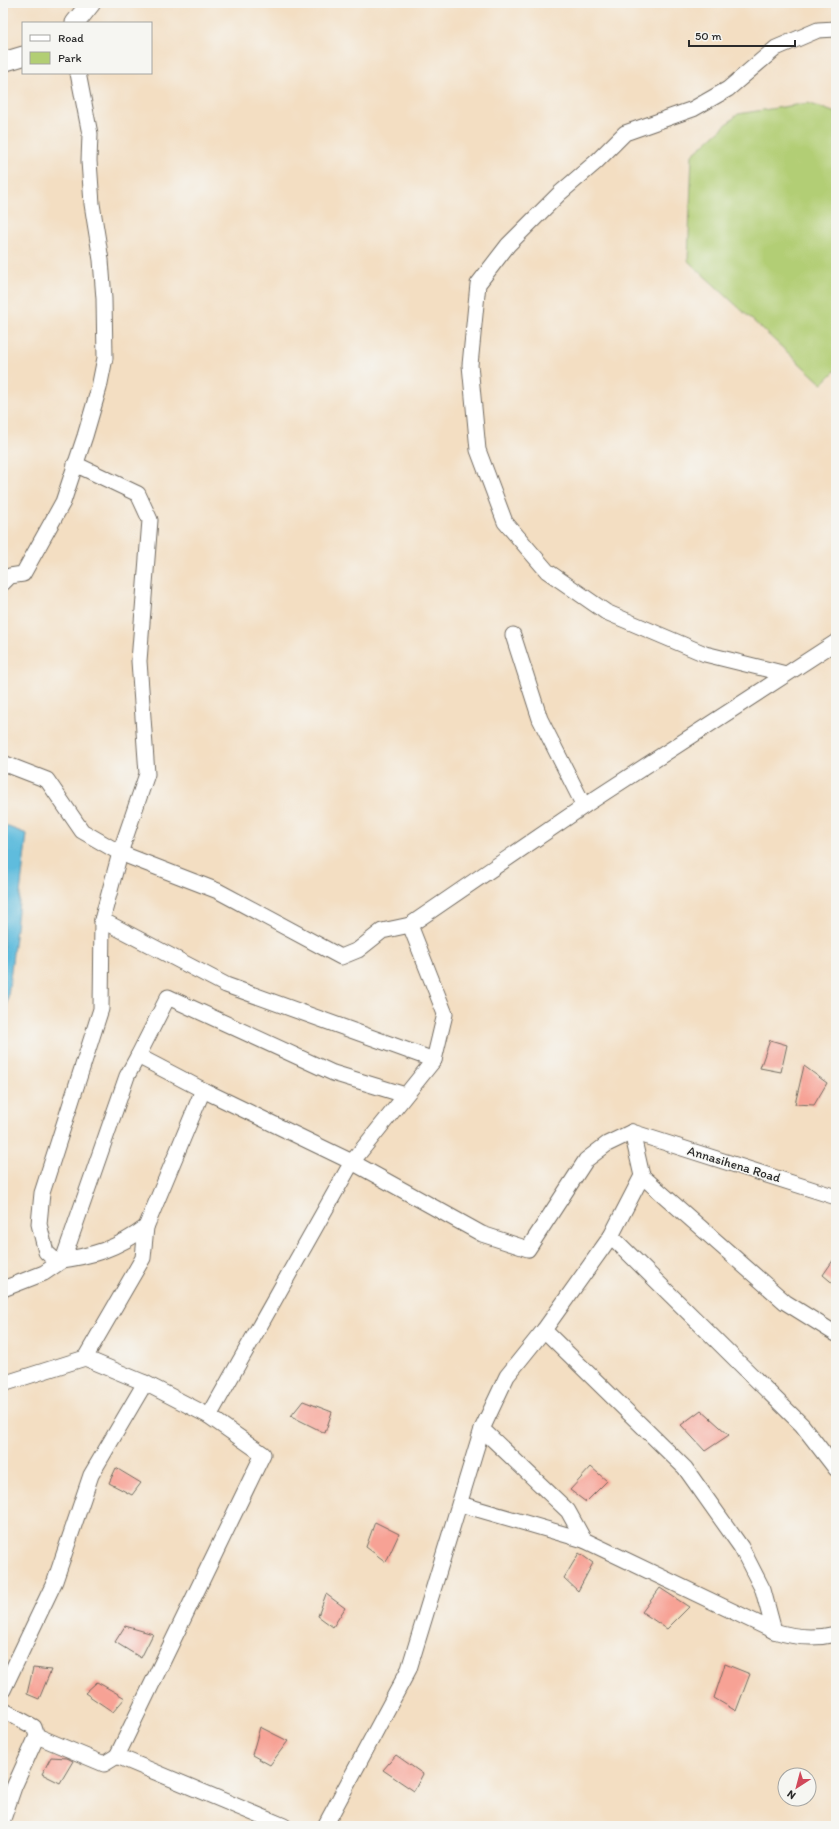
<svg xmlns="http://www.w3.org/2000/svg" width="839" height="1829" viewBox="0 0 839 1829" font-family="Itim,sans-serif">
	<style>
		.green { fill: #b2ce74; stroke: #6e7c50 }
		.water { fill: #5fbcdd; stroke: #457484 }
		.building { fill: #f7a295 }
		.lines { fill: none; stroke-linecap: round; stroke-linejoin: round }
		.minor-casing { stroke: #716a60; stroke-width: 17 }
		.tertiary-casing { stroke: #716a60; stroke-width: 21 }
		.minor { stroke: #fff; stroke-width: 15 }
		.tertiary { stroke: #fff; stroke-width: 19 }
		.labels { text-anchor: middle; dominant-baseline: central; stroke-width: 3; stroke-linejoin: round; paint-order: stroke }
		.street-label { font-size: 13px; fill: #2b2b2b; stroke: #f6f6f2 }
	</style>
	<rect width="100%" height="100%" fill="#f6f6f2"/>
	<filter id="ink" filterUnits="userSpaceOnUse"><feTurbulence type="fractalNoise" baseFrequency=".025" numOctaves="2"/><feDisplacementMap in="SourceGraphic" scale="8" xChannelSelector="R" yChannelSelector="G"/><feConvolveMatrix kernelMatrix="1 2 1 2 8 2 1 2 1" color-interpolation-filters="sRGB"/></filter>
	<filter id="wash" filterUnits="userSpaceOnUse"><feTurbulence type="fractalNoise" baseFrequency=".012" numOctaves="4" result="noise"/><feDisplacementMap in="SourceGraphic" scale="16" xChannelSelector="R" yChannelSelector="G"/><feGaussianBlur stdDeviation="0.9" result="paint"/><feColorMatrix in="noise" values="0 0 0 0 0 0 0 0 0 0 0 0 0 0 0 0 0 1.4 0 .05"/><feComposite in="paint" operator="in"/></filter>
	<g filter="url(#wash)">
		<rect width="100%" height="100%" fill="#f3dec2"/>
		<path class="green" d="M808,103L836,113V370L822,384L688,261L692,155L738,114Z"/>
		<path class="water" d="M3,825L27,834L3,1039Z"/>
		<g id="blocks">
			<g class="building">
				<path d="M770,1040L787,1045L781,1072L760,1068Z"/>
				<path d="M804,1066L827,1083L814,1105L795,1104Z"/>
				<path d="M836,1256V1286L823,1275Z"/>
				<path d="M303,1401L332,1412L325,1433L291,1416Z"/>
				<path d="M701,1410L729,1435L705,1451L681,1425Z"/>
				<path d="M591,1467L607,1481L586,1502L570,1490Z"/>
				<path d="M116,1468L141,1483L132,1495L109,1483Z"/>
				<path d="M375,1522L399,1534L386,1562L366,1547Z"/>
				<path d="M579,1553L593,1563L578,1591L564,1578Z"/>
				<path d="M660,1588L689,1607L667,1629L642,1612Z"/>
				<path d="M326,1594L345,1608L333,1627L318,1616Z"/>
				<path d="M125,1626L153,1634L141,1658L115,1642Z"/>
				<path d="M725,1664L750,1674L736,1711L714,1698Z"/>
				<path d="M33,1668L51,1670L39,1699L27,1694Z"/>
				<path d="M97,1682L125,1698L113,1712L85,1693Z"/>
				<path d="M260,1727L288,1741L270,1765L252,1755Z"/>
				<path d="M396,1755L423,1774L414,1791L383,1770Z"/>
				<path d="M51,1757L67,1758L73,1761L60,1783L42,1774Z"/>
			</g>
		</g>
	</g>
	<g filter="url(#ink)">
		<use href="#blocks" fill-opacity="0" stroke="#716a60" stroke-width="1"/>
		<g class="lines">
			<g class="minor-casing">
				<g id="minor">
					<path d="M75,464L138,494L150,520L139,661L147,774L120,853L102,920L101,1009L42,1193L39,1224L46,1252L56,1261C92,1256 117,1249 146,1227L203,1090L352,1162L209,1416"/>
					<path d="M3,583L10,576L23,574L63,502L85,436L99,388L105,358L104,299L101,260L92,204L89,161L90,134L78,73"/>
					<path d="M513,635L540,719L584,806"/>
					<path d="M786,674L705,654L606,612L547,571L505,522L478,450L470,365L478,284L508,245L560,193L596,162L625,133L693,109L728,89L776,48L818,30L836,29"/>
					<path d="M3,763L47,780L82,831L120,853L218,891L341,957L358,950L382,931L410,925L445,1014L434,1060L352,1162L482,1234L528,1249L586,1160L607,1144L632,1132"/>
					<path d="M102,920L226,985L434,1060"/>
					<path d="M410,925L584,806L836,642"/>
					<path d="M203,1090L138,1056L168,997L333,1073L405,1095"/>
					<path d="M632,1132L642,1176L611,1236L802,1425L836,1469"/>
					<path d="M632,1132L836,1197"/>
					<path d="M642,1176L785,1302L836,1334"/>
					<path d="M3,1289L44,1273L63,1260L127,1076L138,1056"/>
					<path d="M85,1358L143,1258L146,1227"/>
					<path d="M3,1384L85,1358L145,1383L209,1416L263,1454L117,1756L284,1826"/>
					<path d="M482,1429L568,1511L584,1540"/>
					<path d="M460,1504L584,1540L774,1631L763,1590L741,1547L685,1468L544,1330"/>
					<path d="M774,1631C793,1637 816,1639 836,1634"/>
					<path d="M3,1690L55,1581L91,1475L145,1383"/>
					<path d="M3,1710L34,1727L37,1736L14,1787L3,1819"/>
					<path d="M37,1736L104,1764L117,1756"/>
					<path d="M325,1826L409,1669L482,1429L507,1376L544,1330L611,1236"/>
				</g>
			</g>
			<g class="tertiary-casing">
				<g id="tertiary">
					<path d="M75,23L91,3"/>
					<path d="M3,62L23,56"/>
				</g>
			</g>
			<use href="#minor" class="minor"/>
			<use href="#tertiary" class="tertiary"/>
		</g>
	</g>
	<g class="labels">
		<g class="street-label">
			<text transform="translate(734 1164) rotate(17)">Annasihena Road</text>
		</g>
	</g>
	<rect width="839" height="1829" fill="none" stroke="#f6f6f2" stroke-width="16"/>
	<rect x="22" y="22" width="130" height="52" fill="#f6f6f2" stroke="#a5a5a2"/>
	<rect x="30" y="35" width="20" height="6" fill="#ffffff" stroke="#a5a5a2"/>
	<text x="58" y="42" font-size="12" fill="#2b2b2b">Road</text>
	<rect x="30" y="52" width="20" height="12" fill="#b2ce74" stroke="#a5a5a2"/>
	<text x="58" y="62" font-size="12" fill="#2b2b2b">Park</text>
	<g transform="translate(797 1787) rotate(216)"><circle r="19" fill="#f6f6f2" stroke="#a5a5a2"/>
	<path d="M0-3L7 15L0 10L-7 15Z" fill="#d1495b"/>
	<text y="-6" font-size="11" font-weight="bold" text-anchor="middle" fill="#2b2b2b">N</text>
	</g>
	<path d="M689 40v6h106v-6" fill="none" stroke="#2b2b2b" stroke-width="2"/>
	<text x="695" y="40" font-size="12" fill="#2b2b2b" stroke="#f6f6f2" stroke-width="3" paint-order="stroke">50 m</text>
</svg>
